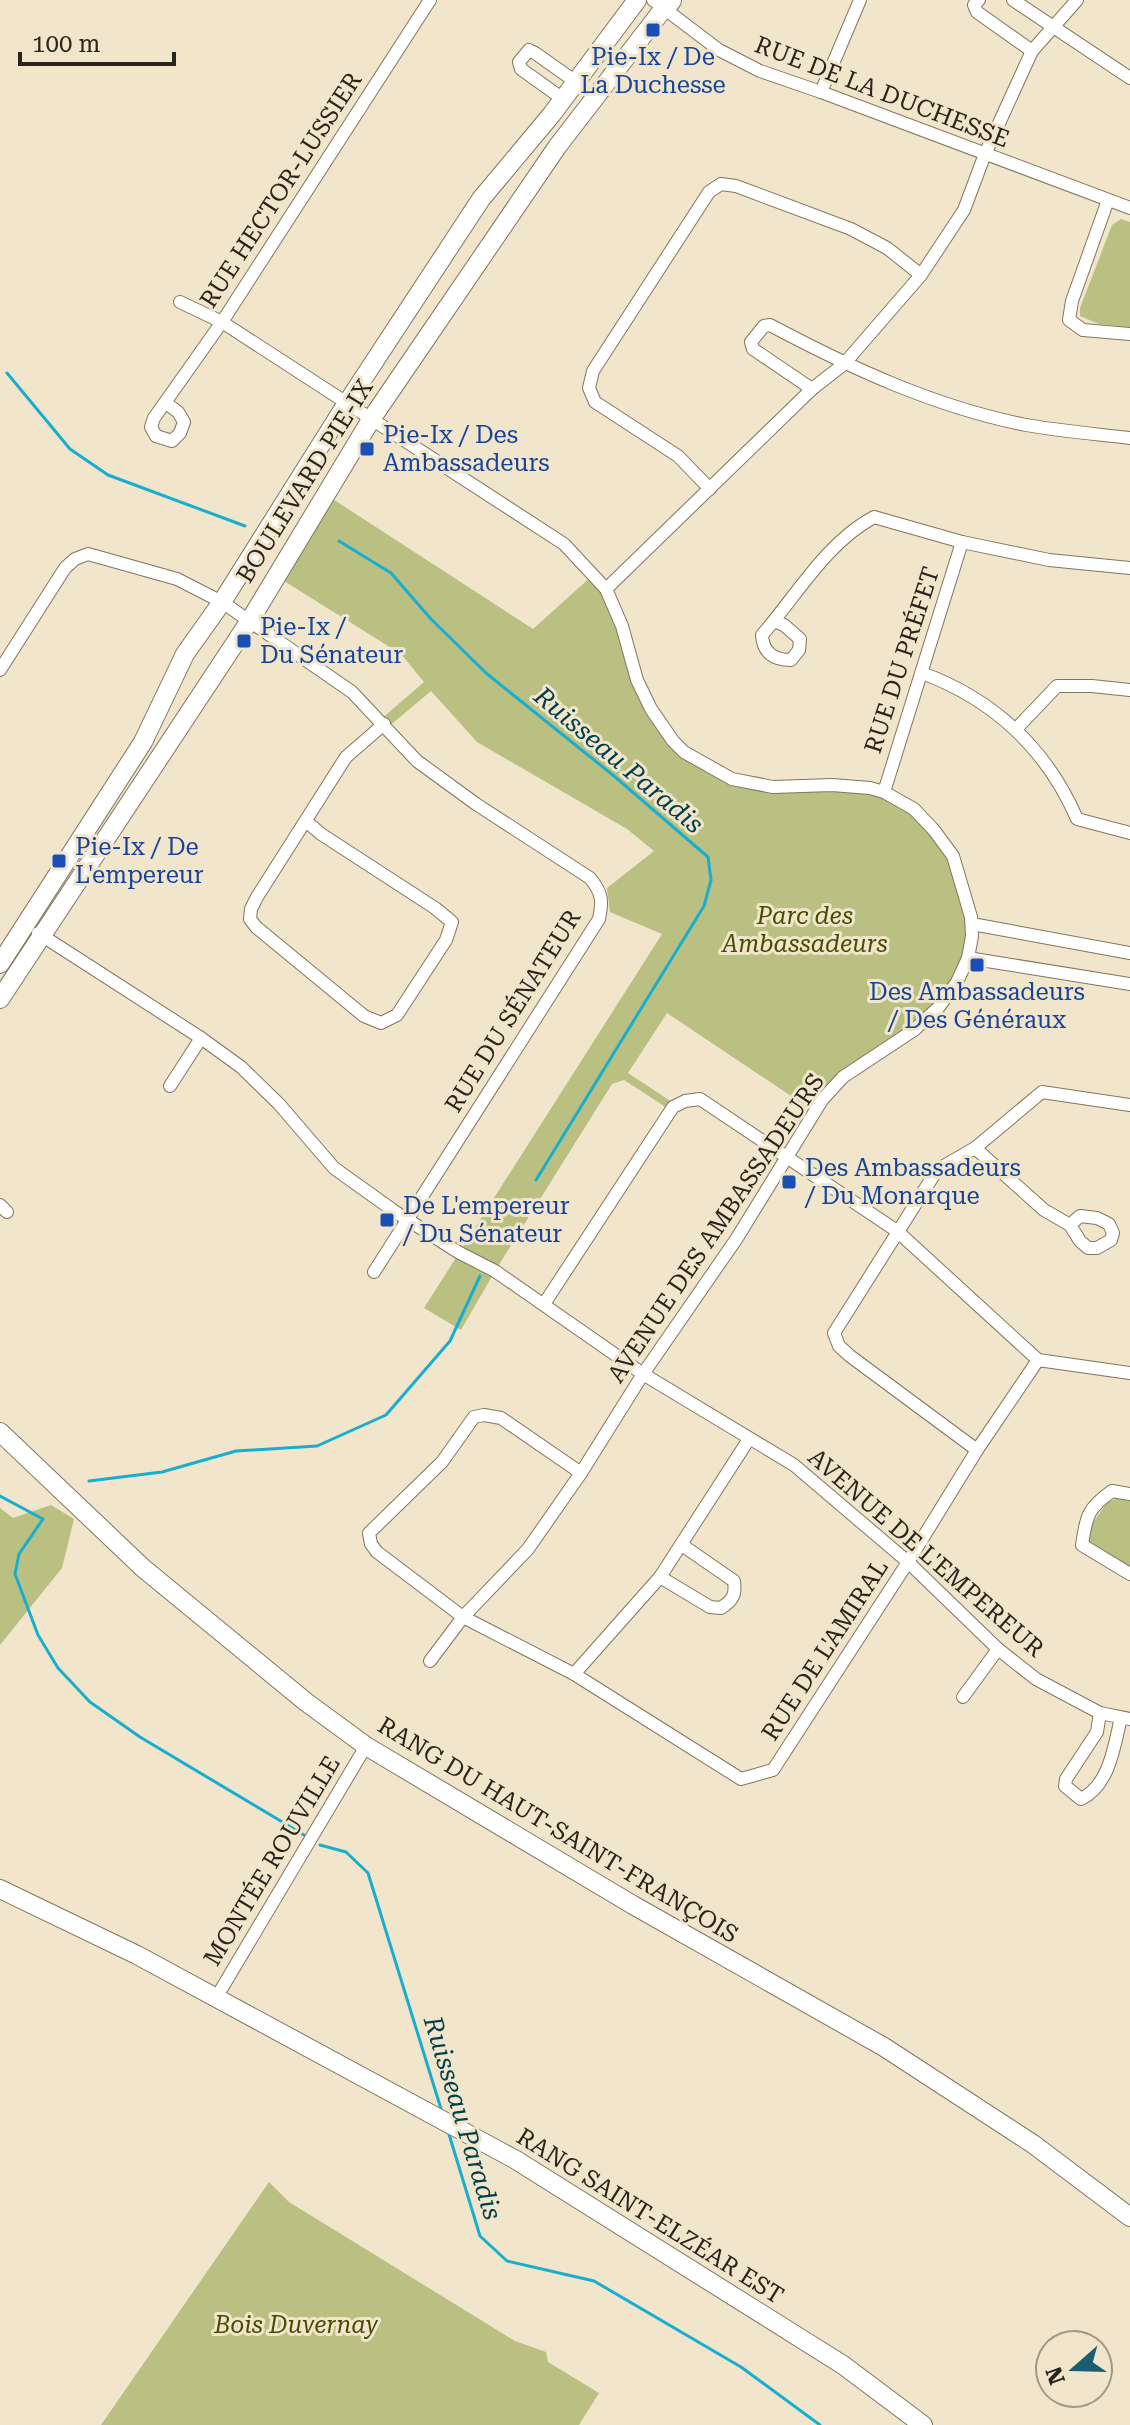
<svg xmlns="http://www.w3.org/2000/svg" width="1130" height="2425" viewBox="0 0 1130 2425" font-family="'Roboto Serif',serif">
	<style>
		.green { fill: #b9c082 }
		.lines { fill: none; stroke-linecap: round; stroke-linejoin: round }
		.stream { stroke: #19aecf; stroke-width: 3 }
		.street-casing { stroke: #7f765e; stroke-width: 14 }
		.secondary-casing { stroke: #7f765e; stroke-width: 20 }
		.highway-casing { stroke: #7f765e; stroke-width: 24 }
		.street { stroke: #fff; stroke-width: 12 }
		.secondary { stroke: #fff; stroke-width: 18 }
		.highway { stroke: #fff; stroke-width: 22 }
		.transit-dot { fill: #1a4fb4; stroke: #f1e6cb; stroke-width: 3 }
		.labels { text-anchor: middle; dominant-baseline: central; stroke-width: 6; stroke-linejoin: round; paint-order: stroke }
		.transit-label { font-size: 24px; fill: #164399; stroke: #f1e6cb; text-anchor: start }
		.street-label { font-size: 24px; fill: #29251b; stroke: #f1e6cb }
		.park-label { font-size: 24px; font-style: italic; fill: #484c00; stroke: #f1e6cb }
		.water-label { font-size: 26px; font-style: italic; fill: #013f4c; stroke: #f1e6cb }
	</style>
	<rect width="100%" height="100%" fill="#f1e6cb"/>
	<g class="green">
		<path d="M1121,219L1130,222V327L1099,324L1080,316V308L1112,225Z"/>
		<path d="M325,494L533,629L593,575L606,589L637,680L672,741L732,779L870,788L914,809L953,856L972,924L968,958L938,1008L865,1060L815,1112L667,1013L628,1073L672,1102L667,1108L624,1080L612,1084L495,1271L461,1330L424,1308L662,934L610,912L607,888L654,851L627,829L477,742L431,691L387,728L380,720L424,682L401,654L276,576Z"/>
		<path d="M1117,1498L1130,1501V1569L1095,1548L1087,1541L1086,1532L1107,1503Z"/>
		<path d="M51,1505L74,1519L62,1568L0,1645V1508L13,1518Z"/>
		<path d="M269,2182L289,2202L515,2341L546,2352L548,2362L599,2393L579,2425H101Z"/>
	</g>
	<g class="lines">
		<g class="stream">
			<path d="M7,373L70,449L108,475L245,526"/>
			<path d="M339,541L391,573L431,619L486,673L614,776L708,857L711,880L704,906L536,1180"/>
			<path d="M89,1481L162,1472L236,1451L317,1446L386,1415L450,1341L480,1276"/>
			<path d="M0,1496L43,1519L19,1554L15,1574L38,1635L58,1668L90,1702L140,1737L304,1835"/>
			<path d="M320,1845L346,1852L368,1873L442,2112"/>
			<path d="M448,2131L480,2236L507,2261L594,2281L741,2367L820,2425"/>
		</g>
		<g class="street-casing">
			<g id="street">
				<path d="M653,0L719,50L760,71L821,92L1130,208"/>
				<path d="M979,0L974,5L977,12L1032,51"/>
				<path d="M1013,0L1130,78"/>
				<path d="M821,92L860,0"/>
				<path d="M563,99L521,69L519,62L529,50L535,53L576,82"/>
				<path d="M1108,200L1072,301L1069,320L1083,330L1130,334"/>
				<path d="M180,302L222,322L564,544L606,589L622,626L637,680L651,709L673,741L684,752L732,779L773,787L832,785L870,788L884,792L914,809L933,829L953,856L971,917L972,936L968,958L957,982L938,1008L914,1030L843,1077L822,1100L737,1238L643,1374L581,1473L528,1549L463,1617L430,1661"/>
				<path d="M812,389L753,349L751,342L764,326L770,325C851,368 935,407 1026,425C1060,431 1096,434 1130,438"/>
				<path d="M166,403L178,412L184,422L180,433L172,441L156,436L151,427L154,418L222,322L430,0"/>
				<path d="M710,489L678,456L595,402L589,388L593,371L709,192L721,184L736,186L851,229L887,248L921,275"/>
				<path d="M606,589L812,389L844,364L921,275L964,210L985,154L1032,51L1077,0"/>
				<path d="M774,621L784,625L800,639L799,650L791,660C774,660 763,653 762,635C797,595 826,543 874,517L962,542L1049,560L1130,568"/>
				<path d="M0,670L65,568L75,559L88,554L177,579L222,602L352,692L417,761L476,804L590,878C602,893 603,900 599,919L374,1272"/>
				<path d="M922,673C993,699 1047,749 1077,819L1130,833"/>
				<path d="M1017,728L1057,686H1092L1130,690"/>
				<path d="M884,792L962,542"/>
				<path d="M307,822L321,834L435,908L452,922L446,940L397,1015L381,1023L364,1016L256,927L250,919L251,909L257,897L346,757L384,724"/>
				<path d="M972,924L1130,953"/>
				<path d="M38,933L201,1038L241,1067L279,1104L334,1168L394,1211L458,1252L495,1271L643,1374L794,1465L908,1562L998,1649L1036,1679L1100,1713L1130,1719"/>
				<path d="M968,958L1130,984"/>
				<path d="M170,1086L201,1038"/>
				<path d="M975,1148L1044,1210L1070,1225L1080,1241L1088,1248H1097L1111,1240L1113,1233L1109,1224L1097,1218L1080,1216L1070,1225"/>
				<path d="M0,1205L7,1212"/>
				<path d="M544,1304L673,1107L685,1101L700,1099L897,1231L1038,1360L1130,1373"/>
				<path d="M977,1450L850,1356L839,1346L834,1333L937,1170L975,1148L1042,1092L1130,1105"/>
				<path d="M581,1473L501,1418L484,1415L474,1417L442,1462L369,1533L371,1544L377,1552L463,1617L574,1674L741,1779L773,1770L908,1562L977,1450L1038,1360"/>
				<path d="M1130,1494L1112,1491C1088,1508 1086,1516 1082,1545L1130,1574"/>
				<path d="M660,1577L710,1607L721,1608C733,1600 736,1595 734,1581L682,1545"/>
				<path d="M574,1674L660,1577L749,1439"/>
				<path d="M963,1697L998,1649"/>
				<path d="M1100,1713L1097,1732L1066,1779L1065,1786L1081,1799C1110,1785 1114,1746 1121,1718"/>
				<path d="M216,1998L366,1746"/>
			</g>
		</g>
		<g class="secondary-casing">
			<g id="secondary">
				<path d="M0,964L143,742L185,654L222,602L347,403L481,199L552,114L637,0"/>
				<path d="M0,999L249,622L372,418L557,147L664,8"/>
				<path d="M0,1432L143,1568L306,1702L366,1746L633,1905L884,2047L1033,2144L1130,2217"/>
				<path d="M0,1889L137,1955L516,2160L843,2365L923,2425"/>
			</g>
		</g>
		<g class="highway-casing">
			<path id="highway" d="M664,8L670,0"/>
		</g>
		<use href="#street" class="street"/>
		<use href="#secondary" class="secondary"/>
		<use href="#highway" class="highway"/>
	</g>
	<g class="transit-dot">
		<rect x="645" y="22" width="16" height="16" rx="4"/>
		<rect x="359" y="441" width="16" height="16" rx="4"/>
		<rect x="236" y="633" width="16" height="16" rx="4"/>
		<rect x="51" y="853" width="16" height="16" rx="4"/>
		<rect x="969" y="957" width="16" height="16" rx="4"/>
		<rect x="781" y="1174" width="16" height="16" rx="4"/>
		<rect x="379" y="1212" width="16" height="16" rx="4"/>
	</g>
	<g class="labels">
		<g class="transit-label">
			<text x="653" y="57" text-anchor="middle">Pie-Ix / De<tspan x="653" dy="28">La Duchesse</tspan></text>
			<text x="383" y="435">Pie-Ix / Des<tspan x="383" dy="28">Ambassadeurs</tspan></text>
			<text x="260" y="627">Pie-Ix /<tspan x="260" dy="28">Du Sénateur</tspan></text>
			<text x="75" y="847">Pie-Ix / De<tspan x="75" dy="28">L'empereur</tspan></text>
			<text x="977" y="992" text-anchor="middle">Des Ambassadeurs<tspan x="977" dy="28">/ Des Généraux</tspan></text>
			<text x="805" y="1168">Des Ambassadeurs<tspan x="805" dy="28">/ Du Monarque</tspan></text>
			<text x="403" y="1206">De L'empereur<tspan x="403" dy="28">/ Du Sénateur</tspan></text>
		</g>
		<g class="street-label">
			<text transform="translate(882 92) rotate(21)">RUE DE LA DUCHESSE</text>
			<text transform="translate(281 190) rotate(-57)">RUE HECTOR-LUSSIER</text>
			<text transform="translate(305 481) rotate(-58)">BOULEVARD PIE-IX</text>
			<text transform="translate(902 660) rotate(-72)">RUE DU PRÉFET</text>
			<text transform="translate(513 1011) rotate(-58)">RUE DU SÉNATEUR</text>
			<text transform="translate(716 1228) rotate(-56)">AVENUE DES AMBASSADEURS</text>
			<text transform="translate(926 1553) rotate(41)">AVENUE DE L'EMPEREUR</text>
			<text transform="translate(825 1650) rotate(-57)">RUE DE L'AMIRAL</text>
			<text transform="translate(558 1830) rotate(31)">RANG DU HAUT-SAINT-FRANÇOIS</text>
			<text transform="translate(272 1861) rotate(-59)">MONTÉE ROUVILLE</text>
			<text transform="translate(650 2216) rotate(32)">RANG SAINT-ELZÉAR EST</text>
		</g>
		<g class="park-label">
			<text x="805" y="916">Parc des<tspan x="805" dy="28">Ambassadeurs</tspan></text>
			<text x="296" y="2325">Bois Duvernay</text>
		</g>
		<g class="water-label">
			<text transform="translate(619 760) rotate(40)">Ruisseau Paradis</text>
			<text transform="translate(463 2118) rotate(73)">Ruisseau Paradis</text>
		</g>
	</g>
	<g transform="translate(1074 2369) rotate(250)"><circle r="38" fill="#f1e6cb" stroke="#a19985" stroke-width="2"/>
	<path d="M0-6L14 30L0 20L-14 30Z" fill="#1a5f71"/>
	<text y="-12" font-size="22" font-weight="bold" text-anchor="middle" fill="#29251b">N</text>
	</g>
	<path d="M20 52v12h154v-12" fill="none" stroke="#29251b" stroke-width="4"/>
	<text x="32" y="52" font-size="24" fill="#29251b" stroke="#f1e6cb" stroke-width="6" paint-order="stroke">100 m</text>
</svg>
